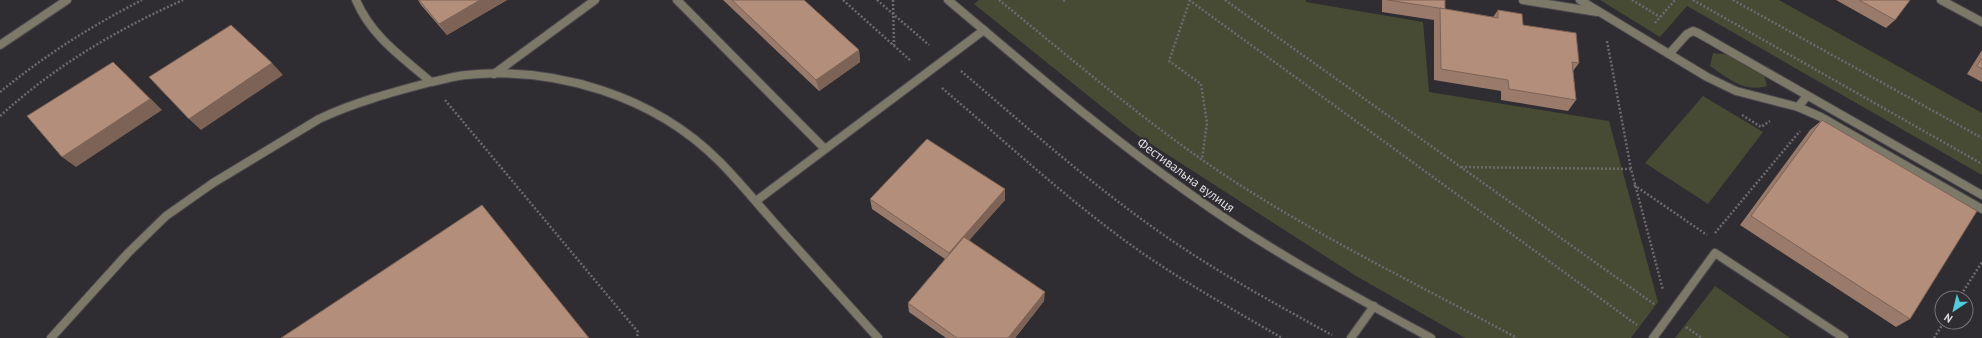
<svg xmlns="http://www.w3.org/2000/svg" width="1982" height="338" viewBox="0 0 1982 338" font-family="'PT Sans',sans-serif">
	<style>
		.green { fill: #474b34 }
		.lines { fill: none; stroke-linecap: round; stroke-linejoin: round }
		.service-casing { stroke: #4b484e; stroke-width: 10 }
		.minor-casing { stroke: #4b484e; stroke-width: 10 }
		.tertiary-casing { stroke: #4b484e; stroke-width: 10 }
		.path { stroke: #6c696f; stroke-width: 2.5; stroke-dasharray: 2 2; stroke-linecap: butt }
		.service { stroke: #7d7969; stroke-width: 8 }
		.minor { stroke: #7d7969; stroke-width: 8 }
		.tertiary { stroke: #7d7969; stroke-width: 8 }
		.wall { fill: #9a7a6a }
		.shaded-wall { fill: #7d6356 }
		.building { fill: #b38e7b; stroke: #7d6356 }
		.labels { text-anchor: middle; dominant-baseline: central; stroke-width: 4; stroke-linejoin: round; paint-order: stroke }
		.street-label { font-size: 13px; fill: #dddbe0; stroke: #2f2c32 }
	</style>
	<rect width="100%" height="100%" fill="#2f2c32"/>
	<g class="green">
		<path d="M979,0H1306V2L1423,22L1429,92L1609,121L1658,302L1631,338H1465L1356,276L1137,135L974,4Z"/>
		<path d="M1600,0H1779L1982,113V175L1687,6L1660,37Z"/>
		<path d="M1713,53L1734,55L1764,74L1767,86C1744,93 1728,78 1710,66Z"/>
		<path d="M1703,96L1763,132L1708,204L1645,163Z"/>
		<path d="M1715,286L1790,338H1675Z"/>
	</g>
	<g class="lines">
		<g class="service-casing">
			<g id="service">
				<path d="M356,0C371,36 402,57 431,82C443,80 454,76 466,75C556,66 654,96 719,161C740,182 759,206 779,228C812,265 845,301 878,338"/>
				<path d="M677,0L825,149"/>
				<path d="M1523,0L1597,12"/>
				<path d="M1580,0L1669,54"/>
				<path d="M494,74L595,0"/>
				<path d="M1807,96L1798,107L1736,91L1707,77L1669,54L1687,34L1693,31L1698,33L1982,195"/>
				<path d="M1798,107L1821,117L1982,209"/>
				<path d="M756,201L984,30"/>
				<path d="M51,338L128,253L166,216L213,183L319,119C355,102 393,92 431,82"/>
				<path d="M1653,338L1715,253L1844,338"/>
			</g>
		</g>
		<g class="minor-casing">
			<g id="minor">
				<path d="M948,0C1028,67 1107,136 1193,196C1268,250 1350,294 1431,338"/>
				<path d="M1941,0L1982,22"/>
				<path d="M1351,338L1374,306"/>
			</g>
		</g>
		<g class="tertiary-casing">
			<path id="tertiary" d="M0,45L67,0"/>
		</g>
		<g class="path">
			<path d="M843,0L911,61"/>
			<path d="M877,0L929,45"/>
			<path d="M893,0L894,45"/>
			<path d="M999,0C1073,60 1146,123 1226,176C1319,237 1419,285 1517,338"/>
			<path d="M1189,0L1637,325"/>
			<path d="M1190,0L1169,61L1201,84L1207,123L1202,159"/>
			<path d="M1225,0L1654,304"/>
			<path d="M1632,0L1660,17"/>
			<path d="M1693,0L1982,164"/>
			<path d="M1733,0L1982,138"/>
			<path d="M1063,1L1065,0"/>
			<path d="M1655,23L1675,0"/>
			<path d="M1607,41L1631,169L1663,290"/>
			<path d="M961,71C1023,124 1084,178 1151,226C1208,267 1270,301 1332,335"/>
			<path d="M942,88C1001,138 1058,191 1120,237C1171,275 1227,306 1282,338"/>
			<path d="M0,92C44,56 91,26 142,0"/>
			<path d="M445,100L638,332L637,338"/>
			<path d="M1742,115L1761,127L1770,121"/>
			<path d="M0,116C55,66 116,30 183,0"/>
			<path d="M1461,167L1631,169"/>
			<path d="M1634,185L1707,235"/>
			<path d="M1715,233L1800,131"/>
			<path d="M1959,298L1982,262"/>
			<path d="M1686,327L1702,338"/>
			<path d="M1934,338L1944,322"/>
		</g>
		<use href="#service" class="service"/>
		<use href="#minor" class="minor"/>
		<use href="#tertiary" class="tertiary"/>
	</g>
	<g class="wall">
		<path d="M418,0H507L447,35L421,5Z"/>
		<path d="M723,0H804L859,50L860,62L819,91Z"/>
		<path d="M1382,0H1445V9L1493,17L1498,10L1523,25L1579,63L1573,71L1576,100L1568,111L1501,100V91L1434,80V20L1382,12Z"/>
		<path d="M1836,0H1910L1895,20L1886,28Z"/>
		<path d="M1982,50V82L1967,74Z"/>
		<path d="M1822,120L1910,319L1896,327L1740,225L1810,130Z"/>
		<path d="M1005,189V200L969,240L1044,301L1015,338H946L909,312L908,303L945,259L872,209L870,199Z"/>
	</g>
	<g class="shaded-wall">
		<path d="M480,0H507L447,35L439,24Z"/>
		<path d="M859,50L860,62L819,91L816,80Z"/>
		<path d="M113,62L126,74L162,110L76,167L62,157Z"/>
		<path d="M272,63L283,75L201,130L189,119Z"/>
		<path d="M1005,189V200L950,262L949,253Z"/>
		<path d="M1045,292L1044,301L1015,338H1008Z"/>
	</g>
	<g class="building">
		<path d="M419,0H480L439,24Z"/>
		<path d="M732,0H804L859,50L816,80Z"/>
		<path d="M1388,0H1445V9Z"/>
		<path d="M1859,0H1910L1895,20Z"/>
		<path d="M1440,8L1498,18V10L1522,14L1523,25L1576,33L1579,63L1572,62L1576,100L1509,89L1508,80L1441,69Z"/>
		<path d="M231,25L272,63L189,119L149,77Z"/>
		<path d="M1982,58V69L1977,66Z"/>
		<path d="M113,62L150,99L62,157L27,116Z"/>
		<path d="M1822,120L1977,211L1910,319L1751,216Z"/>
		<path d="M927,139L1005,189L949,253L870,199Z"/>
		<path d="M482,205L589,338H281Z"/>
		<path d="M964,237L1045,292L1008,338H957L908,303Z"/>
	</g>
	<g class="labels">
		<g class="street-label">
			<text transform="translate(1186 175) rotate(36)">Фестивальна вулиця</text>
		</g>
	</g>
	<g transform="translate(1954 310) rotate(215)"><circle r="19" fill="#2f2c32" stroke="#757278"/>
	<path d="M0-3L7 15L0 10L-7 15Z" fill="#53cbdb"/>
	<text y="-6" font-size="11" font-weight="bold" text-anchor="middle" fill="#dddbe0">N</text>
	</g>
</svg>
